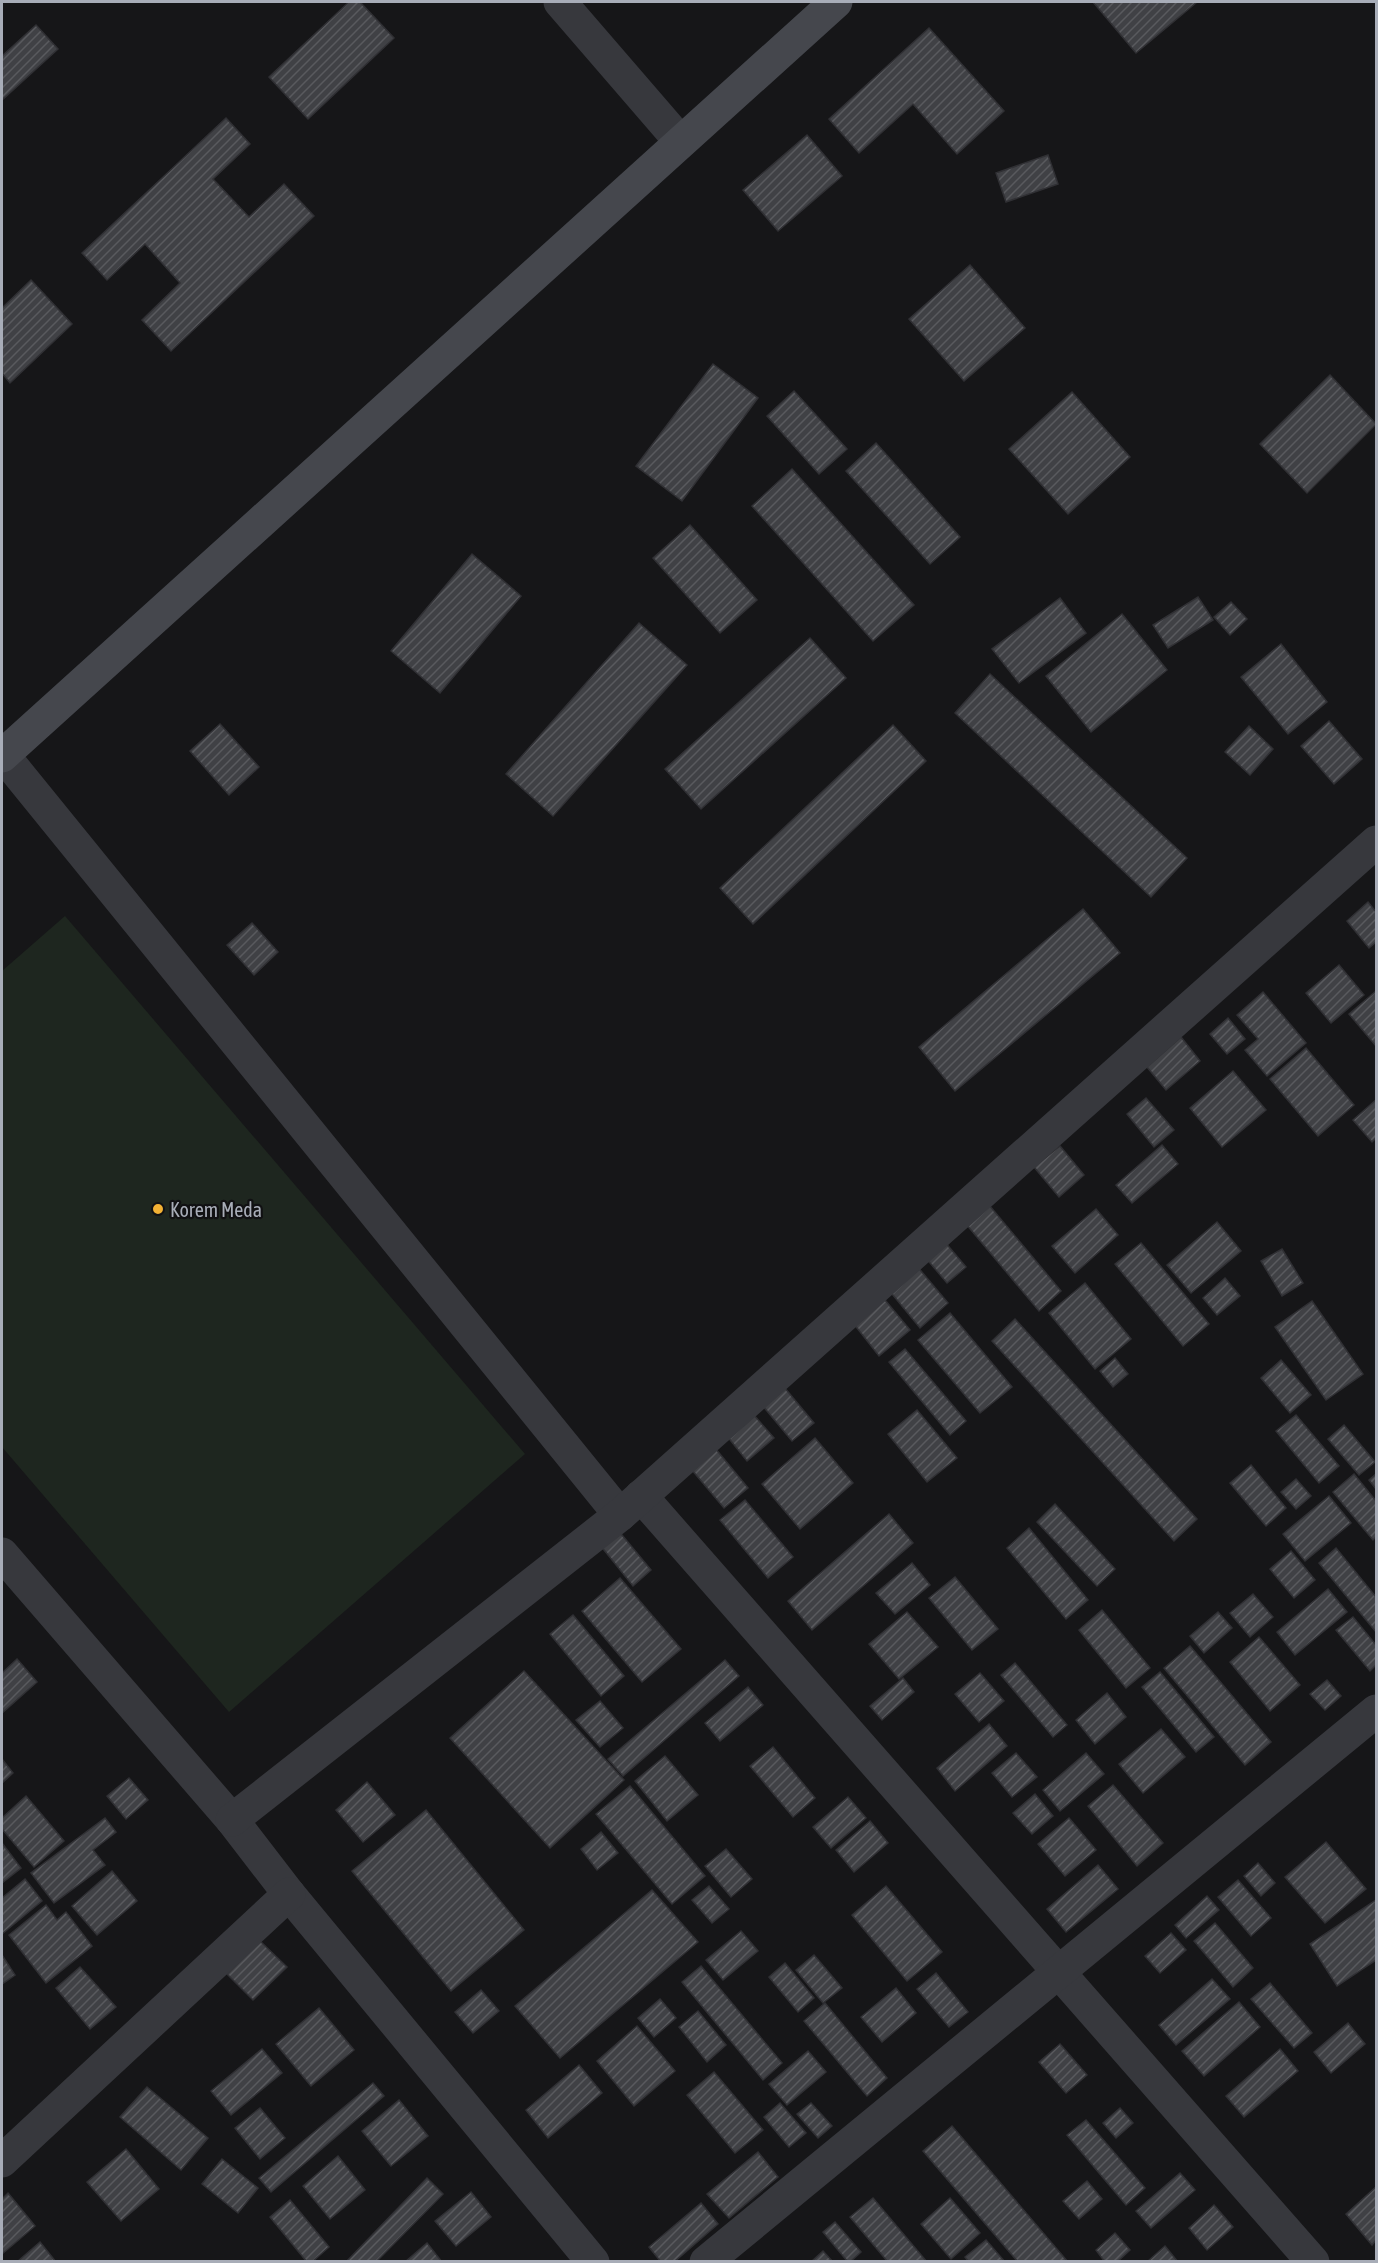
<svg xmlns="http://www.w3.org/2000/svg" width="1378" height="2263" viewBox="0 0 1378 2263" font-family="'Asap Condensed',sans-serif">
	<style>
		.grass { fill: #1e261f }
		.building { fill: url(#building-hatch); stroke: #303034; stroke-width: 1.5 }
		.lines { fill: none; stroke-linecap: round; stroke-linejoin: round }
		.street { stroke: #37383d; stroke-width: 33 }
		.secondary { stroke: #45474d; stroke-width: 33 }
		.poi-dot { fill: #f2b134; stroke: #111113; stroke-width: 2 }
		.labels { text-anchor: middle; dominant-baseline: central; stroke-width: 4.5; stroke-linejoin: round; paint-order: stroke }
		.poi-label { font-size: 20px; fill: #a8adb8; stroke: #111113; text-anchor: start }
	</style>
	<defs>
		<pattern id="building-hatch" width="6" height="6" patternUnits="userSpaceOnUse" patternTransform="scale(1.5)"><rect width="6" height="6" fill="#404145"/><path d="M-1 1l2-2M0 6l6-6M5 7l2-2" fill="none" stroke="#595a5e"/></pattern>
	</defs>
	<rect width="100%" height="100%" fill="#161618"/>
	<path class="grass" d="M65,916L525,1454L229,1712L2,1447V971Z"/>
	<g class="building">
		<path d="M349,2H360L394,38L308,119L269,77Z"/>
		<path d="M1093,2H1197L1136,53Z"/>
		<path d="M36,25L58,49L2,100V56Z"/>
		<path d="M929,28L1004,111L957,154L913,104L859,153L829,119Z"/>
		<path d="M226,118L250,144L213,179L249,217L284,184L314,216L171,351L142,320L180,283L145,244L107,280L82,253Z"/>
		<path d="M807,135L842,176L778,231L743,190Z"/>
		<path d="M1048,155L1058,184L1006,202L996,173Z"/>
		<path d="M970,265L1025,328L964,381L909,319Z"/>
		<path d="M31,280L72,324L10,383L2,373V308Z"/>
		<path d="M713,364L758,398L682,501L636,466Z"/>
		<path d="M1330,375L1376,424L1307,493L1260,444Z"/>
		<path d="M794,391L847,449L819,474L767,416Z"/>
		<path d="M1072,392L1130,457L1068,514L1009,449Z"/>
		<path d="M876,443L960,537L930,564L846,471Z"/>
		<path d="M792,469L914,605L873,641L752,506Z"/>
		<path d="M690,525L757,600L720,633L653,558Z"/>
		<path d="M472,554L521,596L440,693L391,651Z"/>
		<path d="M1198,597L1213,620L1168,648L1153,625Z"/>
		<path d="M1060,598L1086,633L1019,683L992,649Z"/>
		<path d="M1231,602L1247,619L1230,635L1214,617Z"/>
		<path d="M1122,614L1167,670L1091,732L1046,676Z"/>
		<path d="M639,623L687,665L553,816L506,774Z"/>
		<path d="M810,638L846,678L701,809L665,769Z"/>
		<path d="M1281,644L1327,702L1288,734L1241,677Z"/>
		<path d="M990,674L1187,858L1151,897L955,713Z"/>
		<path d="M1329,721L1362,759L1334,784L1301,746Z"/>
		<path d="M220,724L259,767L229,795L190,751Z"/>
		<path d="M893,725L926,761L753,924L720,888Z"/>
		<path d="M1249,726L1273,749L1250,775L1225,752Z"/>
		<path d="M1368,902L1376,912V942L1369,948L1347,921Z"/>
		<path d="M1083,909L1120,953L955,1091L919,1047Z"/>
		<path d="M252,923L278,952L254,975L227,945Z"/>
		<path d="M1339,965L1364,995L1331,1023L1306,993Z"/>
		<path d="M1376,991V1046L1349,1014Z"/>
		<path d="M1263,992L1306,1043L1267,1076L1245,1050L1258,1039L1237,1015Z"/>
		<path d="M1228,1018L1245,1039L1227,1054L1210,1034Z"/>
		<path d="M1181,1037L1200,1061L1166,1090L1147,1067Z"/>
		<path d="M1306,1048L1354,1105L1318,1136L1270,1079Z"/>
		<path d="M1233,1071L1266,1110L1222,1147L1190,1108Z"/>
		<path d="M1146,1098L1174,1130L1154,1147L1127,1114Z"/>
		<path d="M1376,1100V1138L1372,1142L1353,1120Z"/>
		<path d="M1162,1145L1178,1164L1132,1203L1116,1185Z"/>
		<path d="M1060,1146L1084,1175L1059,1197L1034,1167Z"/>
		<path d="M984,1199L1061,1291L1039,1311L961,1218Z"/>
		<path d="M1096,1209L1118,1235L1075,1273L1052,1246Z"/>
		<path d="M1217,1222L1241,1251L1191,1293L1167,1265Z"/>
		<path d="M944,1241L966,1267L947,1283L925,1257Z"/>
		<path d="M1141,1243L1209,1324L1183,1346L1115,1264Z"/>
		<path d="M1282,1249L1303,1283L1282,1296L1261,1261Z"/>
		<path d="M916,1265L948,1303L920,1328L888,1289Z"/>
		<path d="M1225,1278L1240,1296L1217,1315L1203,1298Z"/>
		<path d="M1085,1283L1131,1339L1095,1369L1049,1313Z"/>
		<path d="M880,1294L910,1330L879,1356L850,1319Z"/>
		<path d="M1312,1301L1363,1374L1326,1400L1275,1327Z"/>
		<path d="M950,1313L1012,1387L980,1413L918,1340Z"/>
		<path d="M1015,1319L1197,1519L1174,1541L992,1341Z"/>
		<path d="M905,1349L966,1421L950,1435L889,1362Z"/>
		<path d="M1115,1358L1128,1374L1113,1387L1100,1371Z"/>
		<path d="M1281,1360L1311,1395L1290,1413L1261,1378Z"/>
		<path d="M784,1387L814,1423L792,1441L762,1405Z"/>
		<path d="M917,1410L957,1458L927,1482L888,1434Z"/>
		<path d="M753,1414L774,1438L747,1461L727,1436Z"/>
		<path d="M1296,1415L1339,1466L1319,1483L1276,1431Z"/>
		<path d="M1344,1425L1375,1462L1359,1475L1328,1439Z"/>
		<path d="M815,1438L853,1483L800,1529L762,1484Z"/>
		<path d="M710,1442L748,1488L724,1508L686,1463Z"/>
		<path d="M1251,1465L1286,1508L1266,1526L1230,1483Z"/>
		<path d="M1354,1474L1376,1501V1537L1373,1540L1333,1492Z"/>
		<path d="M1376,1474V1489L1369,1480Z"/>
		<path d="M1296,1479L1311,1496L1296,1509L1281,1492Z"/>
		<path d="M1329,1496L1351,1523L1305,1561L1283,1534Z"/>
		<path d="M745,1500L793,1557L768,1578L720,1520Z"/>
		<path d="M1055,1504L1115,1569L1097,1586L1037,1522Z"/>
		<path d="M889,1514L913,1543L812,1630L788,1601Z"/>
		<path d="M1029,1528L1088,1600L1066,1619L1007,1548Z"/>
		<path d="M617,1529L651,1570L633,1586L600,1545Z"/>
		<path d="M1336,1548L1376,1597V1632L1319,1563Z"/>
		<path d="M1291,1551L1315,1580L1294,1598L1270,1569Z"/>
		<path d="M912,1563L930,1585L895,1614L876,1593Z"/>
		<path d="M955,1577L998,1629L972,1650L929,1598Z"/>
		<path d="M620,1578L681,1649L642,1682L582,1611Z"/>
		<path d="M1328,1589L1347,1612L1295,1655L1277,1632Z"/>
		<path d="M1253,1594L1273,1617L1250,1637L1230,1613Z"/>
		<path d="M1102,1610L1150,1668L1126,1688L1079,1630Z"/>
		<path d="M907,1612L938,1647L899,1679L869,1644Z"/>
		<path d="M1218,1612L1232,1628L1204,1653L1190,1636Z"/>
		<path d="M573,1615L624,1676L601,1696L550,1634Z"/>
		<path d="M1353,1617L1376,1645V1665L1370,1671L1336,1630Z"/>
		<path d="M1259,1637L1300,1685L1270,1711L1230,1662Z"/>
		<path d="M1190,1646L1271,1742L1245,1765L1164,1668Z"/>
		<path d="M17,1659L37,1682L2,1713V1673Z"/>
		<path d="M725,1660L739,1676L623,1776L608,1759Z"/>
		<path d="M1015,1663L1067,1725L1053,1737L1001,1675Z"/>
		<path d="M524,1671L624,1780L550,1848L450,1738Z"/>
		<path d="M1160,1672L1214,1737L1196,1752L1142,1687Z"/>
		<path d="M980,1673L1004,1701L979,1722L955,1694Z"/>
		<path d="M903,1678L914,1692L882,1720L870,1706Z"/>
		<path d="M1327,1680L1341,1696L1325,1710L1310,1694Z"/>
		<path d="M748,1687L763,1705L720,1741L705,1723Z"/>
		<path d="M1107,1693L1126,1717L1095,1744L1076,1720Z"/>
		<path d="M600,1701L623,1728L600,1747L576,1720Z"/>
		<path d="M989,1724L1007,1746L955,1791L937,1768Z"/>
		<path d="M1161,1729L1185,1757L1143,1793L1119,1764Z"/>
		<path d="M773,1747L815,1798L793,1817L750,1766Z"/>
		<path d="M1016,1753L1037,1777L1012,1797L992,1773Z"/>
		<path d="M1086,1753L1104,1774L1060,1811L1043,1790Z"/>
		<path d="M665,1756L698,1795L667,1821L635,1781Z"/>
		<path d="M2,1759L13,1773L2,1783Z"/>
		<path d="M129,1778L148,1800L126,1819L107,1796Z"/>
		<path d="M367,1782L395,1815L363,1842L336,1810Z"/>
		<path d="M1113,1785L1163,1843L1137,1866L1088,1806Z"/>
		<path d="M630,1786L705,1876L672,1904L596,1814Z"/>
		<path d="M1035,1794L1053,1816L1032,1834L1013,1813Z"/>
		<path d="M26,1796L64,1841L34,1867L2,1829V1818Z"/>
		<path d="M848,1797L866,1818L831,1848L813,1827Z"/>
		<path d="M426,1810L524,1930L451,1991L352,1871Z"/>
		<path d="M105,1818L116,1832L93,1850L105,1865L54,1903L31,1873Z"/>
		<path d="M1069,1818L1096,1850L1065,1876L1038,1844Z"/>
		<path d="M870,1821L888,1843L854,1872L836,1850Z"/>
		<path d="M601,1832L618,1853L597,1870L581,1849Z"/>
		<path d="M1326,1842L1366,1889L1325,1923L1285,1877Z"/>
		<path d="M2,1843L21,1868L2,1883Z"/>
		<path d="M726,1849L752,1879L731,1897L705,1866Z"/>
		<path d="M1258,1863L1275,1883L1261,1896L1244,1876Z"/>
		<path d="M1098,1865L1118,1889L1066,1932L1047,1909Z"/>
		<path d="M112,1871L137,1901L97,1935L72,1906Z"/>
		<path d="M25,1879L42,1901L2,1934V1898Z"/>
		<path d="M1238,1880L1271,1918L1251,1936L1218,1897Z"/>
		<path d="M709,1886L729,1909L712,1923L692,1900Z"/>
		<path d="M886,1886L942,1952L907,1981L852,1915Z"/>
		<path d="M652,1890L698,1942L560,2058L515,2006Z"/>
		<path d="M1207,1896L1219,1910L1186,1938L1175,1925Z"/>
		<path d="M1376,1900V1960L1337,1986L1310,1944Z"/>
		<path d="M46,1905L57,1920L66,1912L92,1946L46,1983L9,1935Z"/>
		<path d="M1215,1923L1253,1968L1233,1987L1194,1941Z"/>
		<path d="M741,1931L758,1951L723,1980L706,1960Z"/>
		<path d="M1171,1933L1186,1950L1160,1973L1145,1956Z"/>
		<path d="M260,1941L287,1967L253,2000L227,1974Z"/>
		<path d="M2,1955L15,1975L2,1984Z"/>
		<path d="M814,1955L842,1988L823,2003L796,1970Z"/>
		<path d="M785,1963L814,1998L798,2012L769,1977Z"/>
		<path d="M701,1966L782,2063L763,2080L682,1982Z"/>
		<path d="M80,1967L116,2007L90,2029L56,1988Z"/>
		<path d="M936,1973L968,2012L949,2027L917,1989Z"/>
		<path d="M1212,1979L1230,1999L1176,2045L1159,2025Z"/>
		<path d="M1270,1983L1312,2033L1294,2048L1251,1999Z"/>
		<path d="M896,1988L916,2013L882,2042L861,2017Z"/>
		<path d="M481,1990L499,2011L473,2033L455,2012Z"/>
		<path d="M660,1999L676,2018L654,2037L638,2018Z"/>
		<path d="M1239,2002L1260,2027L1204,2076L1182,2051Z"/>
		<path d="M825,2003L887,2078L867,2096L804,2021Z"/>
		<path d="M319,2008L354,2050L311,2086L276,2044Z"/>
		<path d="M698,2011L726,2045L707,2062L679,2027Z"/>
		<path d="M1348,2023L1365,2044L1331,2073L1314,2052Z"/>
		<path d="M637,2026L675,2071L634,2106L597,2061Z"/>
		<path d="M1060,2044L1087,2075L1066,2093L1039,2062Z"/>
		<path d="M262,2049L282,2073L231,2115L211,2091Z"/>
		<path d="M1280,2049L1298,2071L1244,2117L1226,2096Z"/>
		<path d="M808,2051L826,2072L787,2105L769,2084Z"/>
		<path d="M579,2065L602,2093L548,2138L526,2110Z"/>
		<path d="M714,2072L763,2130L735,2153L687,2095Z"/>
		<path d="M373,2083L384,2096L271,2192L259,2178Z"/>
		<path d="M147,2087L208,2138L181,2170L120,2117Z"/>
		<path d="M399,2100L428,2136L391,2166L362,2131Z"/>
		<path d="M780,2103L806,2133L789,2147L764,2117Z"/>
		<path d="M811,2103L832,2126L818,2138L797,2114Z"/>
		<path d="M260,2108L285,2138L260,2159L235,2128Z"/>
		<path d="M1120,2108L1133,2123L1116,2138L1103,2123Z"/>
		<path d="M1086,2120L1145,2188L1126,2205L1067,2135Z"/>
		<path d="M952,2126L1068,2262H1018L923,2151Z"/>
		<path d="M126,2149L159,2189L121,2221L87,2182Z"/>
		<path d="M758,2152L778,2177L729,2218L707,2194Z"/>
		<path d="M338,2156L365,2190L330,2219L303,2186Z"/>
		<path d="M222,2159L258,2188L238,2213L202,2184Z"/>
		<path d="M1180,2173L1195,2190L1151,2228L1136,2211Z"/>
		<path d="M427,2178L443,2194L376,2262H346Z"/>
		<path d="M1087,2181L1102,2199L1079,2219L1063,2201Z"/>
		<path d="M1376,2187V2240L1372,2245L1346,2214Z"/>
		<path d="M471,2192L491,2217L456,2246L435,2221Z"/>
		<path d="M8,2193L35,2226L2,2254V2199Z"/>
		<path d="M873,2198L927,2262H888L850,2217Z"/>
		<path d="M950,2198L980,2233L951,2259L921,2224Z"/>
		<path d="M290,2200L329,2247L312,2262H307L270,2217Z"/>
		<path d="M701,2203L718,2224L674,2262H661L649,2247Z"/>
		<path d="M1214,2205L1233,2227L1207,2250L1189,2228Z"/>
		<path d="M835,2222L861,2252L850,2262H848L823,2232Z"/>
		<path d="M1115,2233L1130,2250L1117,2262H1105L1096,2250Z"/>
		<path d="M986,2240L1005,2262H969L965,2257Z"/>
		<path d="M40,2242L56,2262H17Z"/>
		<path d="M427,2243L442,2262H405Z"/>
		<path d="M1165,2246L1178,2262H1147Z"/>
		<path d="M823,2251L833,2262H811Z"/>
	</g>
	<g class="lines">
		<g class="street">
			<path d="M560,2L680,141"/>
			<path d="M3,755L620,1515"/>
			<path d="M641,1496L1313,2262"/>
			<path d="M2,1554L232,1820L289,1894L593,2262"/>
			<path d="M232,1820L620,1515L1376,842"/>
			<path d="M2,2161L289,1894"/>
			<path d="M706,2262L1376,1711"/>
		</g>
		<path class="secondary" d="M2,756L836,2"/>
	</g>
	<circle class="poi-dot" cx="158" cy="1209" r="6"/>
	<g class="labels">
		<g class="poi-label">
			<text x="170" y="1209">Korem Meda</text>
		</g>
	</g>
	<rect width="1378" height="2263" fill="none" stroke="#a8adb8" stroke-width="6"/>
</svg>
